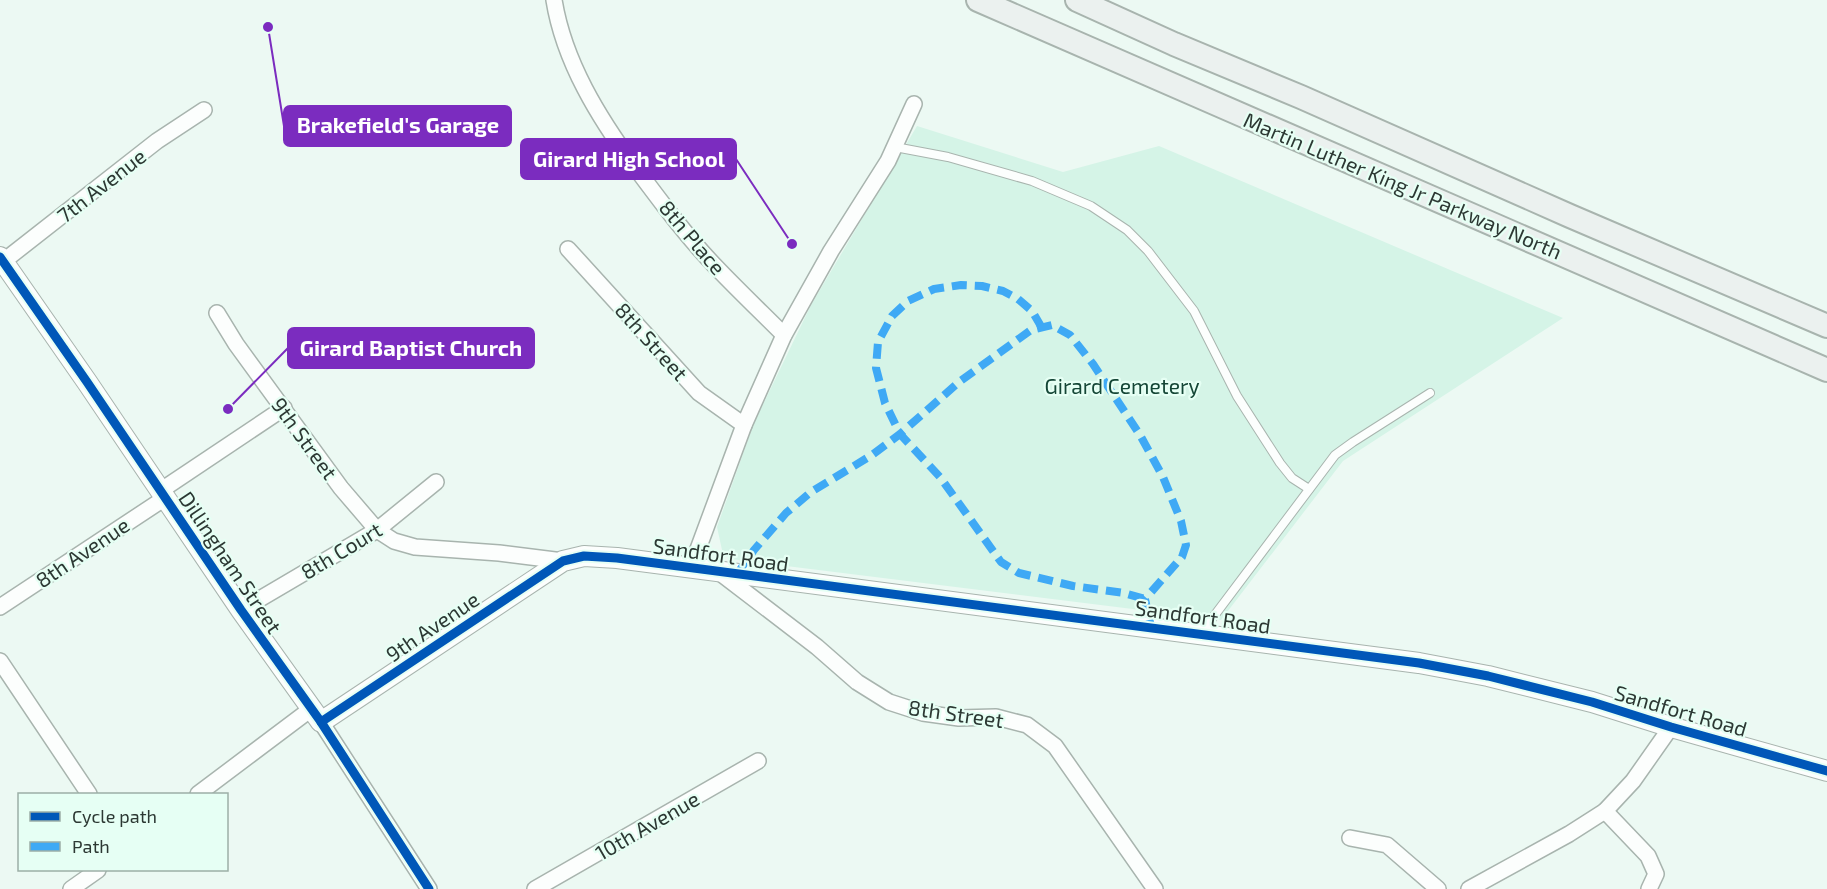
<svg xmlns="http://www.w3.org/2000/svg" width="1827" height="889" viewBox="0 0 1827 889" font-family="'Exo 2',sans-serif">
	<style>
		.green { fill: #d5f4e7 }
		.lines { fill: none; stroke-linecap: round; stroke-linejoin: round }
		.service-casing { stroke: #a8b4ae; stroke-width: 10 }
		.minor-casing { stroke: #a8b4ae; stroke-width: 18 }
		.tertiary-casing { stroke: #a8b4ae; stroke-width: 22 }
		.secondary-casing { stroke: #a8b4ae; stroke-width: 26 }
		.service { stroke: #fcfefd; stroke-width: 8 }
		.minor { stroke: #fcfefd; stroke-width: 15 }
		.tertiary { stroke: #fcfefd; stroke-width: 20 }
		.secondary { stroke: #ebf1ef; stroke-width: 22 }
		.quiet { stroke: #3fa9f5; stroke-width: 8; stroke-dasharray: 15 8; stroke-linecap: butt }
		.cycleway-casing { stroke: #e6fff4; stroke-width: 13 }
		.cycleway { stroke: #0057b8; stroke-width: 9 }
		.labels { text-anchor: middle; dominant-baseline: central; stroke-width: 4.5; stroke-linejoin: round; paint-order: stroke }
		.street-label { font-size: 21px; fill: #2c3833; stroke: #e6fff4 }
		.park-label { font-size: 21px; fill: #144636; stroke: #e6fff4 }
		.leader { fill: none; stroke: #7b2cbf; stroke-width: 2 }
		.callout-dot { fill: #7b2cbf; stroke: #e6fff4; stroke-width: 2 }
		.callout { fill: #7b2cbf; stroke: #7b2cbf; stroke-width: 2 }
		.callout-label { font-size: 22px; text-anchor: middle; font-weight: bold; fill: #fff }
	</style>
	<rect width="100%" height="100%" fill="#ecf9f3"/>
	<path class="green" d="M917,126L1063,172L1159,146L1563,318L1343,461L1221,620L730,559L722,550L717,527L754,423L811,305Z"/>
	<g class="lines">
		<g class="service-casing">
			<g id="service">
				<path d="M895,147L948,157L1032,181L1091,206L1127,230L1148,251L1194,311L1237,396L1280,463L1292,478L1309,489"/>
				<path d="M1202,632L1335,455L1353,442L1430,393"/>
			</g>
		</g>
		<g class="minor-casing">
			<g id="minor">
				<path d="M554,0C564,62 599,118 635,167C661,202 687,237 716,267C738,290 762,313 784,335"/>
				<path d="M568,249L699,393L744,425"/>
				<path d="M0,264L157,141L204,110"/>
				<path d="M217,313L236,344L341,488L377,530L394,541L415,547L499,553L563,561"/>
				<path d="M160,491L284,408"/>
				<path d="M691,568L744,425L784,335L831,251L888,161L914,104"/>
				<path d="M719,572L817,647L857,682L889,702L923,713L959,718L996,717L1027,725L1055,746L1155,889"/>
				<path d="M0,607L165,498"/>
				<path d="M241,610L377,530L436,482"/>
				<path d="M0,661L89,794"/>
				<path d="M321,722L429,889"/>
				<path d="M198,794L311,709"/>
				<path d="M1605,811L1648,856L1656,874L1649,889"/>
				<path d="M1350,838L1387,845L1438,889"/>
				<path d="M71,889L98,870"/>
				<path d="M535,889L758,761"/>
				<path d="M1469,889L1569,834L1605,811L1633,781L1671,727"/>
			</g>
		</g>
		<g class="tertiary-casing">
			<path id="tertiary" d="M0,257L87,382L241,610L321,722L563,561L584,556L617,558L1419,663L1488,676L1592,702L1671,727L1827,771"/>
		</g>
		<g class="secondary-casing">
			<g id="secondary">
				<path d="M978,0L1827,370"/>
				<path d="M1077,0L1174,44L1301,97L1570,216L1827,326"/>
			</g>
		</g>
		<use href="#service" class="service"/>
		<use href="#minor" class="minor"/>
		<use href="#tertiary" class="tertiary"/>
		<use href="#secondary" class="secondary"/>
		<g class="quiet">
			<path d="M1042,328L1032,311L1018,299L1003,291L982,286L961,285L934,289L908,301L892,316L878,342L876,368L885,403L900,434L940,477L1001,562L1019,573L1073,586L1124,593L1145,599"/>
			<path d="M737,574L754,550L786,513L811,492L872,455L900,434L959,382L1031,330L1052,325L1070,335L1093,364L1140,435L1163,477L1181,521L1186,545L1182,557L1145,599L1151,627"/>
		</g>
		<g class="cycleway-casing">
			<g id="cycleway">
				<path d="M0,257L87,382L241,610L321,722L429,889"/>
				<path d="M321,722L563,561L584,556L617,558L1419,663L1488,676L1592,702L1671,727L1827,771"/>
			</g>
		</g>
		<use href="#cycleway" class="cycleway"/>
	</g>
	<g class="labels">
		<g class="street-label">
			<text transform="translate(101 185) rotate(-38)">7th Avenue</text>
			<text transform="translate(1403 185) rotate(23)">Martin Luther King Jr Parkway North</text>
			<text transform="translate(693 237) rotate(50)">8th Place</text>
			<text transform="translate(652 341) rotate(48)">8th Street</text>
			<text transform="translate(305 438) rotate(54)">9th Street</text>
			<text transform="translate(341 550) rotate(-31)">8th Court</text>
			<text transform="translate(82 552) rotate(-34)">8th Avenue</text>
			<text transform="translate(721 554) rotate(8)">Sandfort Road</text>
			<text transform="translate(231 562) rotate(56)">Dillingham Street</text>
			<text transform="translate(1203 616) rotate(8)">Sandfort Road</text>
			<text transform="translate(432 626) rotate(-34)">9th Avenue</text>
			<text transform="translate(1681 710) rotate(16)">Sandfort Road</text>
			<text transform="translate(956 713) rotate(8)">8th Street</text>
			<text transform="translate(647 825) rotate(-30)">10th Avenue</text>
		</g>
		<g class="park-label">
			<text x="1122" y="385">Girard Cemetery</text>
		</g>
	</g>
	<path class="leader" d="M268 27L284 126M792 244L736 159M228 409L288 348"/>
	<g class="callout-dot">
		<circle cx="268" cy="27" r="6"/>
		<circle cx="792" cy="244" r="6"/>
		<circle cx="228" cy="409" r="6"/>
	</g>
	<g class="callout">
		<rect x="284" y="106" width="227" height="40" rx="6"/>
		<rect x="521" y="139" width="215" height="40" rx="6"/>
		<rect x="288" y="328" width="246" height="40" rx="6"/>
	</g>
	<g class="callout-label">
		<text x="398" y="133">Brakefield's Garage</text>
		<text x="629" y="167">Girard High School</text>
		<text x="411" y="356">Girard Baptist Church</text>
	</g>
	<rect x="18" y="793" width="210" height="78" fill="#e6fff4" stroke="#9cafa7" stroke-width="1.5"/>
	<rect x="30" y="812" width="30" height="9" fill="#0057b8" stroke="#9cafa7" stroke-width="1.5"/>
	<text x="72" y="823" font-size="18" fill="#2c3833">Cycle path</text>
	<rect x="30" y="842" width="30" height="9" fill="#3fa9f5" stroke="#9cafa7" stroke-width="1.5"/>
	<text x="72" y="853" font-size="18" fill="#2c3833">Path</text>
</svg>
